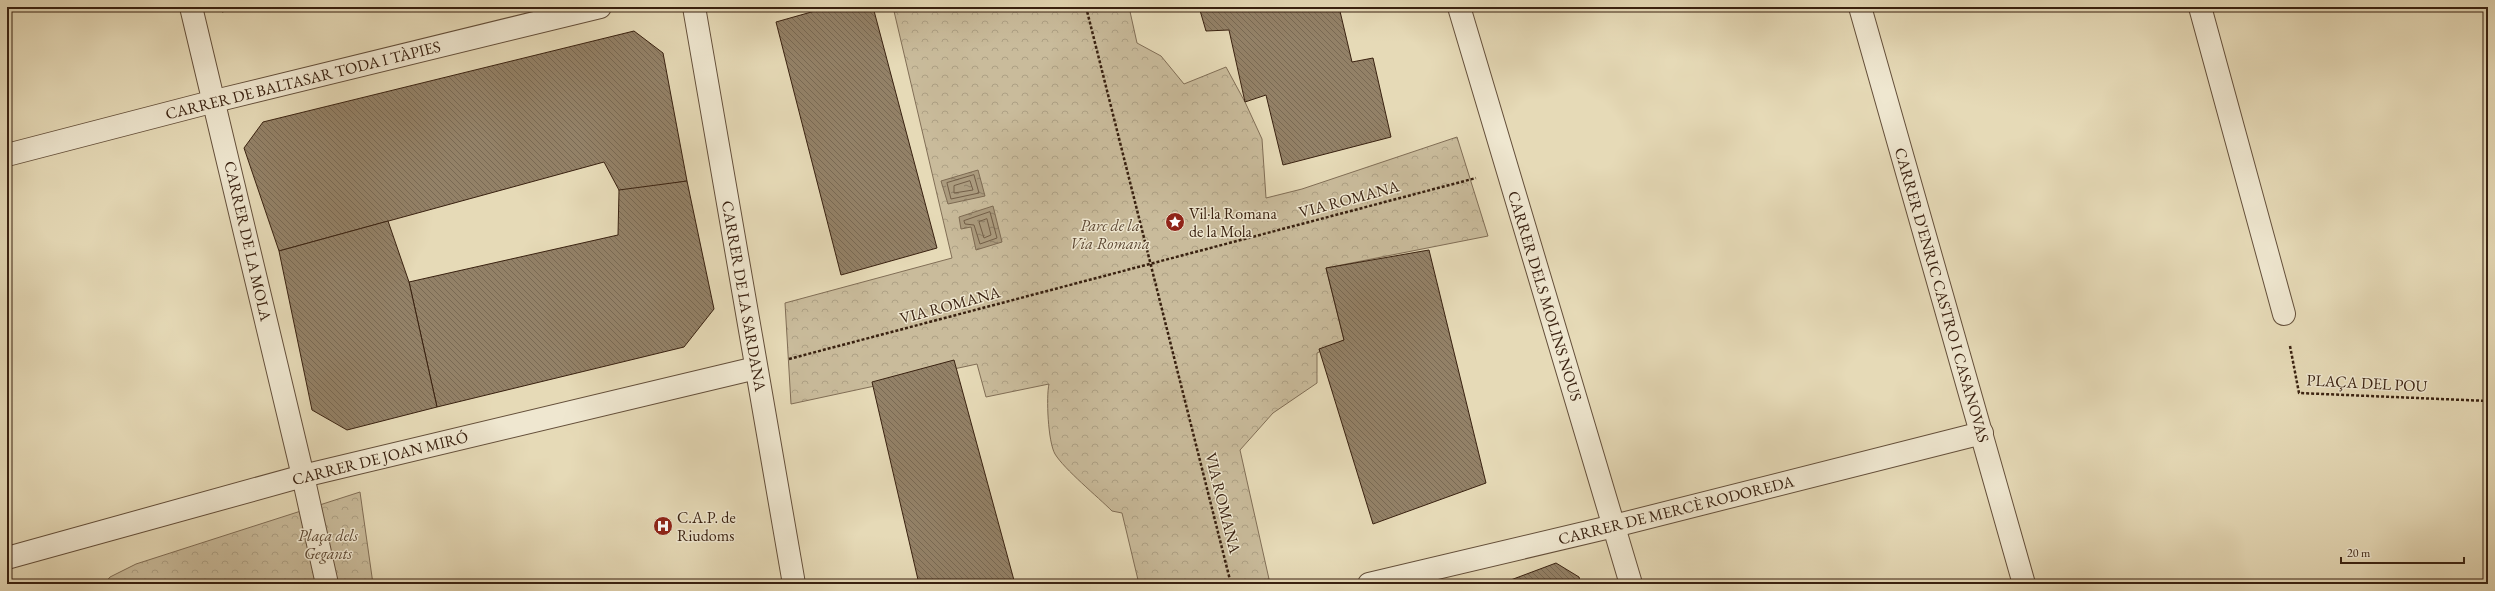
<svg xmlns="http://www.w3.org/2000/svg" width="2495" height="591" viewBox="0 0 2495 591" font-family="'EB Garamond',serif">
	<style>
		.park { fill: url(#park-crowns); stroke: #816e56 }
		.water { fill: url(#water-ripples); stroke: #7d6a52 }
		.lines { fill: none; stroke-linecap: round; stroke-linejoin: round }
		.shore { stroke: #725e47; stroke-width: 1 }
		.building { fill: url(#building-back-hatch); stroke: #392110 }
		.pedestrian-casing { stroke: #644f3a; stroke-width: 24 }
		.minor-casing { stroke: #644f3a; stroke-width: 24 }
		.path { stroke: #392110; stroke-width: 2.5; stroke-dasharray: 3 2; stroke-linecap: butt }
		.pedestrian { stroke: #efe7d0; stroke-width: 22 }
		.minor { stroke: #efe7d0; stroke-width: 22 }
		.labels { text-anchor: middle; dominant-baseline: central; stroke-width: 3; stroke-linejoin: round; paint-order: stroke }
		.street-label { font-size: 16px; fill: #392110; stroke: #efe7d0 }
		.poi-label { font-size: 16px; fill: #392110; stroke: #efe7d0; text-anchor: start }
		.park-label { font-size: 16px; font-style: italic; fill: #5d4833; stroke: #efe7d0 }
	</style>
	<defs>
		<pattern id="park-crowns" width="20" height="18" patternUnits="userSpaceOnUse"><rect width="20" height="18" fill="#c9bb9b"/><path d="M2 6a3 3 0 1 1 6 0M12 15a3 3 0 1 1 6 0" fill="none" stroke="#ada084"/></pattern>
		<pattern id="water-ripples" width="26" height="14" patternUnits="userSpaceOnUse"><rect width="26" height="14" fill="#ab9b7e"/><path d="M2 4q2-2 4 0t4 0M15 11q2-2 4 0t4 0" fill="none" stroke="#8c7e66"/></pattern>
		<pattern id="building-back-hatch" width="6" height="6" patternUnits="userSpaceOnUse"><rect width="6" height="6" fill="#938167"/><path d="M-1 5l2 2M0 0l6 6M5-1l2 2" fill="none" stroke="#796953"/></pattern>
	</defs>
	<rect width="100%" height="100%" fill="#e6dab7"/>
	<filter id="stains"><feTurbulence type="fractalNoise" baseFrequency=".005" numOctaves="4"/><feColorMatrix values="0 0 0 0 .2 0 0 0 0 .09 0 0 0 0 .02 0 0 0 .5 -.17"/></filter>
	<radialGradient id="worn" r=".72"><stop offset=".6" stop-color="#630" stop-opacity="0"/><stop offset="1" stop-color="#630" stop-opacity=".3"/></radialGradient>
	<g class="park">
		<path d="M893,7H1129L1137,43L1161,56L1184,84L1226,67L1245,102L1262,139L1266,198L1302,189L1457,137L1488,236L1326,268L1344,340L1317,353V383L1273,413L1240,450L1269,579L1246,584H1139L1122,513L1112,511C1098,497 1064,469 1055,454C1048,442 1046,397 1049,384L986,397L977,364L791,404L785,303L952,258Z"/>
		<path d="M360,492L373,584H104L110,577L136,564Z"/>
	</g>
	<g class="water">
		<path d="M978,170L985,196L948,204L941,181Z"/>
		<path d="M993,206L1002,242L976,250L971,227L961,229L959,217Z"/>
	</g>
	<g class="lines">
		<g class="shore">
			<path d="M974,175L979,193L951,199L947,183Z"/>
			<path d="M970,181L973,190L954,193V186Z"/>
			<path d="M990,212L997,238L980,244L974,225L965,224L964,221Z"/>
			<path d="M987,219L991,235L984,238L979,222Z"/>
		</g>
	</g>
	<g class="building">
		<path d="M221,7H242L222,12Z"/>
		<path d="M829,7H873L937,248L841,275L776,22Z"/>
		<path d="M1199,7H1339L1352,62L1373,58L1391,137L1283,165L1266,95L1245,102L1229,30L1206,31Z"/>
		<path d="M634,31L663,53L687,181L620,192L604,162L279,251L244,148L263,122Z"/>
		<path d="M687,181L714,309L684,347L437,407L409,282L618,235L619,190Z"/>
		<path d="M388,221L409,282L437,407L347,430L312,410L279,251Z"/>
		<path d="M1429,250L1486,483L1373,524L1319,349L1344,340L1326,268Z"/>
		<path d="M954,360L1015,584H919L872,382Z"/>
		<path d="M1556,563L1579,577L1581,584H1500Z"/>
	</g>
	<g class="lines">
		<g class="pedestrian-casing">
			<path id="pedestrian" d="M303,476L327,584"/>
		</g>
		<g class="minor-casing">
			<g id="minor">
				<path d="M191,7L303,476"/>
				<path d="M694,7L794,584"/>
				<path d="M1459,7L1631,584"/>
				<path d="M1860,7L2024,584"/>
				<path d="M2200,7L2284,314"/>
				<path d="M7,155L215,101L600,7"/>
				<path d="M7,558L303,476L756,368"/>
				<path d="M1369,584L1614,526L1982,433"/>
			</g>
		</g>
		<g class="path">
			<path d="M1086,7L1231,584"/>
			<path d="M2290,346L2299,393L2488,401"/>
			<path d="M789,359L1476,178"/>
		</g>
		<use href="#pedestrian" class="pedestrian"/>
		<use href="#minor" class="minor"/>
	</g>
	<defs>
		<g id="sight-disc" transform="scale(1)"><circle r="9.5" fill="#8f2418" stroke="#efe7d0"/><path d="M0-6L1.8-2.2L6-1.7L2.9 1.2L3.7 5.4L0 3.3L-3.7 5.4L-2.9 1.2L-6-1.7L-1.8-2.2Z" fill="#fff"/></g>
		<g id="hospital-disc" transform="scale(1)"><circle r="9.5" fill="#8f2418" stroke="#efe7d0"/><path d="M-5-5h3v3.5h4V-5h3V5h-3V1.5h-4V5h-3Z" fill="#fff"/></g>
	</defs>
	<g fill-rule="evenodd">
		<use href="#sight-disc" x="1175" y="222"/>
		<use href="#hospital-disc" x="663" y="526"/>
	</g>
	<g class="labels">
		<g class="street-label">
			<text transform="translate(303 80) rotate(-14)">CARRER DE BALTASAR TODA I TÀPIES</text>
			<text transform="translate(1349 199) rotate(-15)">VIA ROMANA</text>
			<text transform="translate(248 241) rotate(77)">CARRER DE LA MOLA</text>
			<text transform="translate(1942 295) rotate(74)">CARRER D'ENRIC CASTRO I CASANOVAS</text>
			<text transform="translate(744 296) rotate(80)">CARRER DE LA SARDANA</text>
			<text transform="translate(1545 296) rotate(73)">CARRER DELS MOLINS NOUS</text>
			<text transform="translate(950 305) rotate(-15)">VIA ROMANA</text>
			<text transform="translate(2367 383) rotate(3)">PLAÇA DEL POU</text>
			<text transform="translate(380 458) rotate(-14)">CARRER DE JOAN MIRÓ</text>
			<text transform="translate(1223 503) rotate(76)">VIA ROMANA</text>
			<text transform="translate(1676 510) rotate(-14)">CARRER DE MERCÈ RODOREDA</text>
		</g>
		<g class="poi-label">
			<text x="1189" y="213">Vil·la Romana<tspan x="1189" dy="18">de la Mola</tspan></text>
			<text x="677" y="517">C.A.P. de<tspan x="677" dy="18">Riudoms</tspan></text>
		</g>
		<g class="park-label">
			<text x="1110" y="225">Parc de la<tspan x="1110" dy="18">Via Romana</tspan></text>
			<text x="328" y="535">Plaça dels<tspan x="328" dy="18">Gegants</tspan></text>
		</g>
	</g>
	<rect width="2495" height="591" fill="none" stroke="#e6dab7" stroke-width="24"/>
	<rect x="8" y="8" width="2479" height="575" fill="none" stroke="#392110" stroke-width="2"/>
	<rect x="12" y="12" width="2471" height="567" fill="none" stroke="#392110"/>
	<path d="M2341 557v6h123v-6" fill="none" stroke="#392110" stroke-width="2"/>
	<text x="2347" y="557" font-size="12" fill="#392110" stroke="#efe7d0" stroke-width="3" paint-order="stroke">20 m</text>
	<rect width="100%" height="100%" filter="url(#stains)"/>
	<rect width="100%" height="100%" fill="url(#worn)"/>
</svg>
